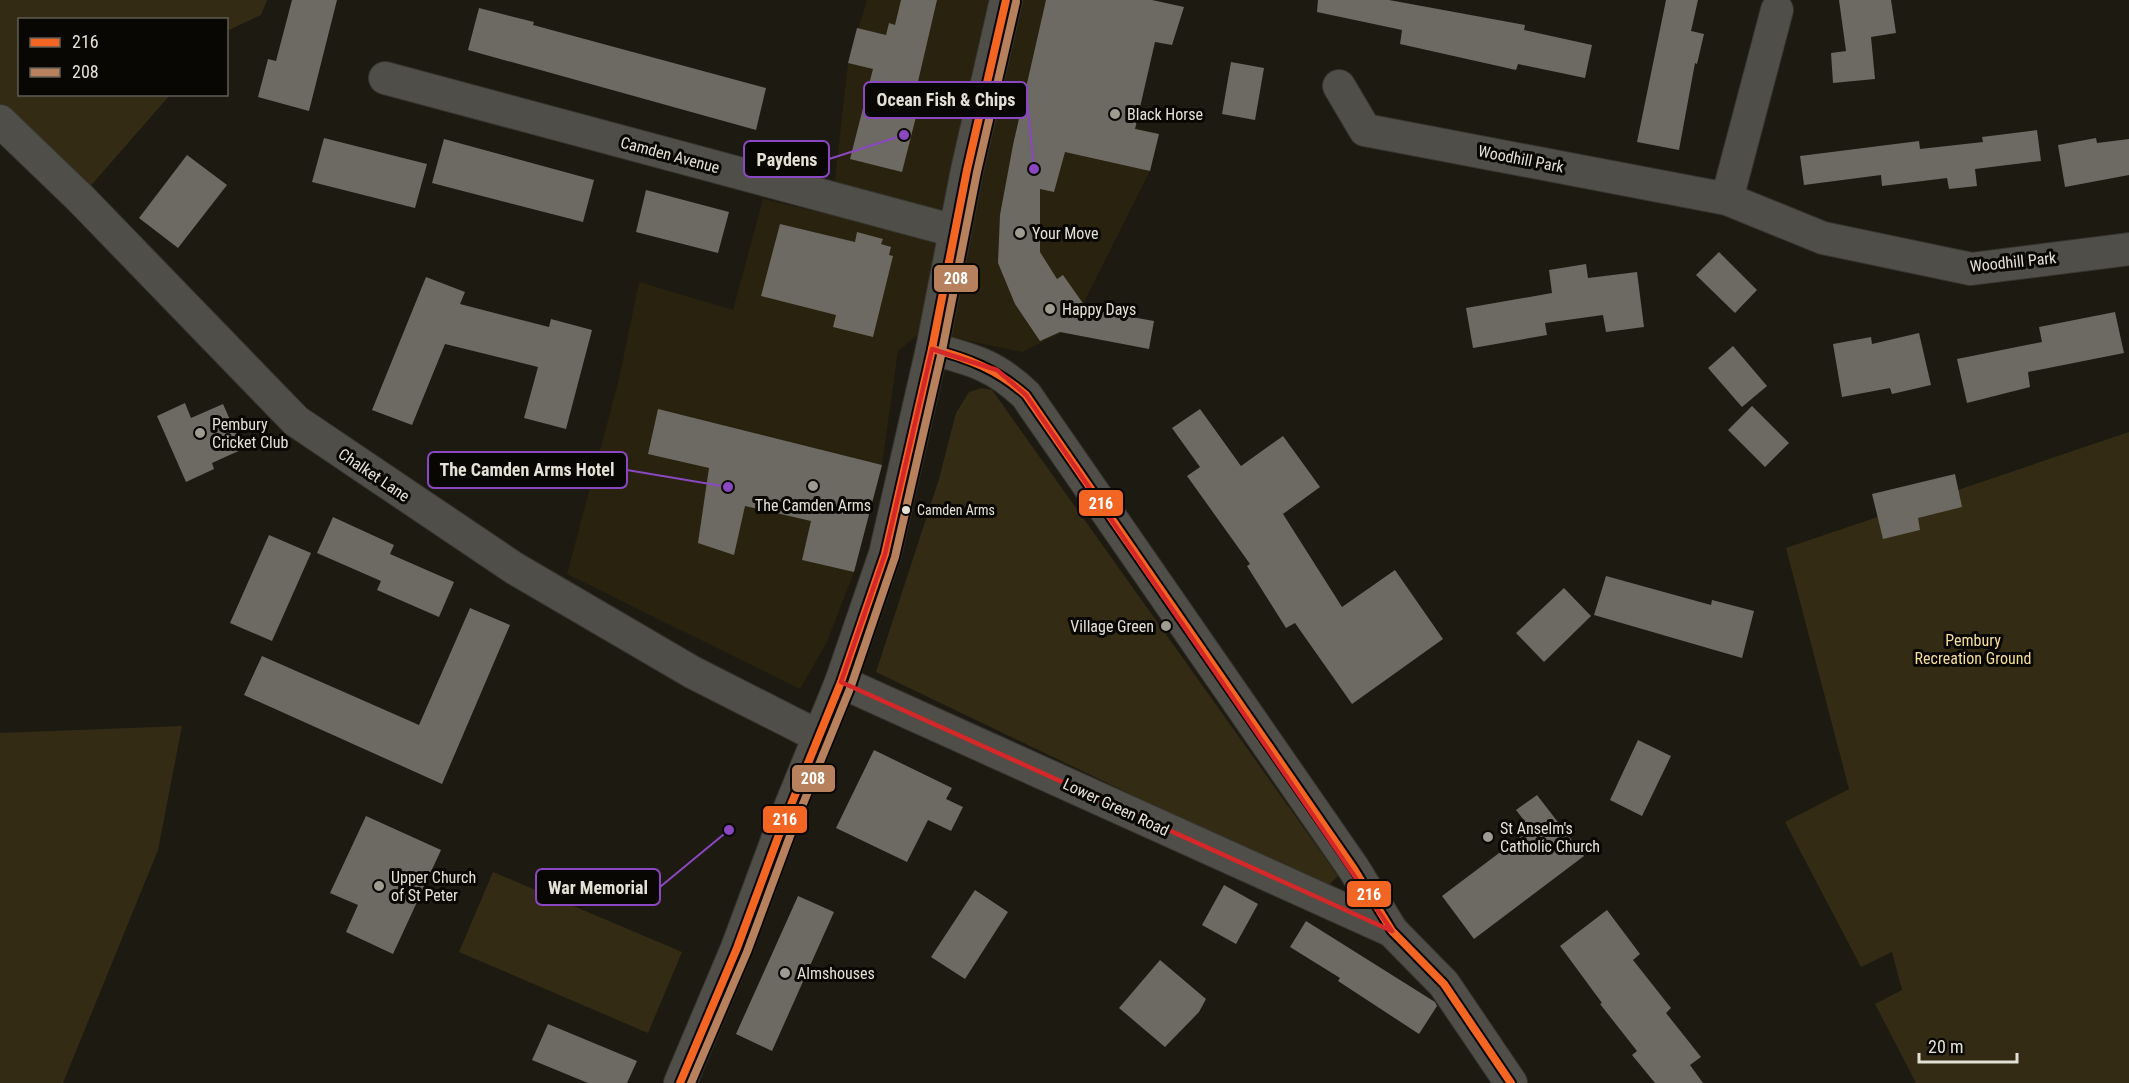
<svg xmlns="http://www.w3.org/2000/svg" width="2129" height="1083" viewBox="0 0 2129 1083" font-family="'Roboto Condensed',sans-serif">
	<style>
		.built { fill: #28220e }
		.green { fill: #332b13 }
		.building { fill: #6c6a63 }
		.lines { fill: none; stroke-linecap: round; stroke-linejoin: round }
		.minor-casing { stroke: #37352f; stroke-width: 34 }
		.minor { stroke: #504e48; stroke-width: 32 }
		.bus-1-casing { stroke: #090703; stroke-width: 12 }
		.bus-2-casing { stroke: #090703; stroke-width: 12 }
		.bus-1 { stroke: #f26522; stroke-width: 8 }
		.bus-2 { stroke: #b6815c; stroke-width: 8 }
		.marked { fill: none; stroke: #d62828; stroke-width: 4.5; stroke-linejoin: round }
		.poi-dot { fill: #9e9b91; stroke: #090703; stroke-width: 2 }
		.bus-dot { fill: #e3e0d6; stroke: #090703; stroke-width: 2 }
		.labels { text-anchor: middle; dominant-baseline: central; stroke-width: 6; stroke-linejoin: round; paint-order: stroke }
		.bus-label { font-size: 14px; fill: #e3e0d6; stroke: #090703; text-anchor: start }
		.poi-label { font-size: 16px; fill: #e3e0d6; stroke: #090703; text-anchor: start }
		.street-label { font-size: 16px; fill: #e3e0d6; stroke: #090703 }
		.park-label { font-size: 16px; fill: #f4de98; stroke: #090703 }
		.leader { fill: none; stroke: #8b47c2; stroke-width: 2 }
		.callout-dot { fill: #8b47c2; stroke: #090703; stroke-width: 2 }
		.callout { fill: #090703; stroke: #8b47c2; stroke-width: 2 }
		.callout-label { font-size: 18px; text-anchor: middle; font-weight: bold; fill: #e3e0d6 }
		.line-badge { stroke: #090703; stroke-width: 2 }
		.badge-label { font-size: 16px; text-anchor: middle; font-weight: bold; fill: #fff }
	</style>
	<rect width="100%" height="100%" fill="#1d1a12"/>
	<path class="built" d="M867,0H1085L1072,59L1147,76L1135,128L1159,134L1150,171L1083,304L1077,325L1022,352L922,331L898,351L882,465L854,572L827,642L800,689L567,574L619,379L639,282L733,310L763,199L831,215L848,63Z"/>
	<g class="green">
		<path d="M0,0H267L261,15L227,31L226,20H20V94L170,95L80,198L0,121Z"/>
		<path d="M982,388L992,390L1338,876L1326,888L876,672L939,479L956,413L969,392Z"/>
		<path d="M2129,432V1083H1916L1875,1004L1902,990L1892,952L1861,967L1785,822L1849,789L1786,548Z"/>
		<path d="M182,726L158,850L63,1083H0V733Z"/>
		<path d="M493,872L682,952L648,1033L459,952Z"/>
	</g>
	<g class="building">
		<path d="M292,0H337L309,111L258,97L268,59L276,61Z"/>
		<path d="M901,0H937L913,103L919,105L902,172L850,159L873,69L848,63L857,28L886,35L889,23L895,25Z"/>
		<path d="M1046,0H1152L1184,7L1172,45L1155,42L1135,129L1159,134L1150,171L1065,152L1054,192L1040,189V252L1057,279L1063,275L1087,309L1154,321L1149,349L1060,332L1040,341L1015,304L998,263L1000,215L1013,145Z"/>
		<path d="M1318,0H1389L1525,25L1524,30L1592,45L1585,78L1518,64L1516,70L1400,44L1402,30L1317,12Z"/>
		<path d="M1666,0H1698L1691,31L1704,34L1697,64L1695,63L1679,150L1637,142Z"/>
		<path d="M1839,0H1891L1896,33L1871,37L1875,79L1833,83L1831,53L1846,51Z"/>
		<path d="M479,8L534,22L533,25L766,88L756,130L468,50Z"/>
		<path d="M1231,62L1264,68L1255,120L1222,114Z"/>
		<path d="M2037,130L2041,161L1975,169L1977,186L1949,189L1947,178L1882,186L1881,175L1804,185L1800,156L1919,141L1920,149L1983,142L1982,137Z"/>
		<path d="M324,138L427,164L415,208L312,182Z"/>
		<path d="M2096,138L2097,143L2129,139V175L2065,187L2058,145Z"/>
		<path d="M444,139L594,180L583,222L432,183Z"/>
		<path d="M187,155L227,185L178,248L139,218Z"/>
		<path d="M646,190L729,212L718,253L636,232Z"/>
		<path d="M780,224L855,242L857,232L883,239L881,244L891,247L889,255L893,256L873,337L833,327L836,315L761,296Z"/>
		<path d="M1719,252L1757,290L1735,313L1696,275Z"/>
		<path d="M1586,264L1588,278L1637,272L1644,327L1606,332L1603,315L1545,323L1547,335L1473,348L1466,308L1552,293L1549,270Z"/>
		<path d="M426,277L465,292L460,304L549,327L551,319L592,330L566,429L524,418L538,367L445,344L412,425L372,410Z"/>
		<path d="M2115,312L2124,353L2028,372L2030,387L1967,403L1957,359L2042,342L2039,327Z"/>
		<path d="M1919,333L1931,385L1892,394L1890,388L1842,397L1833,344L1871,337L1872,344Z"/>
		<path d="M1733,346L1767,386L1742,407L1708,368Z"/>
		<path d="M185,403L191,418L223,404L243,449L212,463L214,469L186,482L157,416Z"/>
		<path d="M1752,406L1789,443L1765,467L1728,430Z"/>
		<path d="M658,409L882,465L854,572L802,560L811,521L745,506L734,555L698,543L709,468L648,454Z"/>
		<path d="M1200,409L1241,466L1283,436L1320,487L1283,514L1342,607L1395,570L1443,639L1352,704L1295,623L1286,628L1247,566L1250,564L1187,476L1200,467L1172,428Z"/>
		<path d="M1955,474L1962,507L1918,518L1920,530L1883,539L1872,494Z"/>
		<path d="M333,517L394,545L390,554L454,582L439,617L377,590L381,581L317,553Z"/>
		<path d="M269,535L311,553L272,641L230,623Z"/>
		<path d="M1606,576L1711,605L1712,600L1754,611L1742,658L1594,615Z"/>
		<path d="M1564,588L1591,616L1544,662L1516,633Z"/>
		<path d="M470,608L510,625L442,784L244,695L262,656L419,725Z"/>
		<path d="M1638,740L1671,756L1642,816L1610,800Z"/>
		<path d="M874,750L952,788L946,799L963,807L951,831L928,820L907,862L836,828Z"/>
		<path d="M1537,795L1584,856L1474,939L1442,896L1531,829L1516,810Z"/>
		<path d="M366,816L441,850L393,954L346,932L358,905L330,893Z"/>
		<path d="M1224,885L1258,904L1236,944L1202,925Z"/>
		<path d="M975,890L1008,912L965,979L931,957Z"/>
		<path d="M798,896L834,912L772,1051L736,1034Z"/>
		<path d="M1607,910L1640,954L1633,960L1671,1008L1666,1013L1701,1057L1690,1065L1703,1083H1655L1632,1055L1637,1051L1600,1004L1602,1003L1560,946Z"/>
		<path d="M1306,921L1435,1002L1437,1006L1419,1034L1338,981L1340,978L1290,947Z"/>
		<path d="M1160,960L1206,999L1199,1012L1165,1047L1119,1008Z"/>
		<path d="M548,1024L637,1061L627,1083H588L532,1060Z"/>
	</g>
	<g class="lines">
		<g class="minor-casing">
			<g id="minor">
				<path d="M385,78L955,231"/>
				<path d="M1339,86L1365,130L1727,199L1823,238L1971,269L2129,249"/>
				<path d="M0,121L80,198L296,421L514,568L692,672L818,736"/>
				<path d="M1727,199L1777,10"/>
				<path d="M932,349C972,359 996,366 1026,395L1354,869L1392,931L1444,984L1511,1083"/>
				<path d="M841,682L1392,931"/>
				<path d="M680,1083L737,948L780,832L841,682L885,554L932,349L967,170L1006,0"/>
			</g>
		</g>
		<use href="#minor" class="minor"/>
		<g class="bus-1-casing">
			<g id="bus-1">
				<path d="M932,349C968,358 998,370 1026,395L1354,869L1392,931L1444,984L1511,1083"/>
				<path d="M680,1083L737,948L780,832L841,682L885,554L932,349L967,170L1006,0"/>
			</g>
		</g>
		<g class="bus-2-casing">
			<path id="bus-2" d="M691,1083L747,952L790,836L851,686L895,557L942,351L977,172L1016,2"/>
		</g>
		<use href="#bus-1" class="bus-1"/>
		<use href="#bus-2" class="bus-2"/>
	</g>
	<path class="marked" d="M932,349L997,370L1026,395L1392,931L841,682L885,554Z"/>
	<g class="poi-dot">
		<circle cx="1115" cy="114" r="6"/>
		<circle cx="1020" cy="233" r="6"/>
		<circle cx="1050" cy="309" r="6"/>
		<circle cx="200" cy="433" r="6"/>
		<circle cx="813" cy="486" r="6"/>
		<circle cx="1166" cy="626" r="6"/>
		<circle cx="1488" cy="837" r="6"/>
		<circle cx="379" cy="886" r="6"/>
		<circle cx="785" cy="973" r="6"/>
	</g>
	<circle class="bus-dot" cx="906" cy="510" r="5"/>
	<g class="labels">
		<g class="bus-label">
			<text x="917" y="510">Camden Arms</text>
		</g>
		<g class="poi-label">
			<text x="1127" y="114">Black Horse</text>
			<text x="1032" y="233">Your Move</text>
			<text x="1062" y="309">Happy Days</text>
			<text x="212" y="424">Pembury<tspan x="212" dy="18">Cricket Club</tspan></text>
			<text x="813" y="505" text-anchor="middle">The Camden Arms</text>
			<text x="1154" y="626" text-anchor="end">Village Green</text>
			<text x="1500" y="828">St Anselm's<tspan x="1500" dy="18">Catholic Church</tspan></text>
			<text x="391" y="877">Upper Church<tspan x="391" dy="18">of St Peter</tspan></text>
			<text x="797" y="973">Almshouses</text>
		</g>
		<g class="street-label">
			<text transform="translate(670 155) rotate(15)">Camden Avenue</text>
			<text transform="translate(1521 159) rotate(11)">Woodhill Park</text>
			<text transform="translate(2013 262) rotate(-6)">Woodhill Park</text>
			<text transform="translate(374 475) rotate(34)">Chalket Lane</text>
			<text transform="translate(1116 807) rotate(25)">Lower Green Road</text>
		</g>
		<g class="park-label">
			<text x="1973" y="640">Pembury<tspan x="1973" dy="18">Recreation Ground</tspan></text>
		</g>
	</g>
	<path class="leader" d="M1034 169L1027 100M904 135L829 159M728 487L627 470M729 830L660 887"/>
	<g class="callout-dot">
		<circle cx="1034" cy="169" r="6"/>
		<circle cx="904" cy="135" r="6"/>
		<circle cx="728" cy="487" r="6"/>
		<circle cx="729" cy="830" r="6"/>
	</g>
	<g class="callout">
		<rect x="864" y="82" width="163" height="36" rx="6"/>
		<rect x="744" y="141" width="85" height="36" rx="6"/>
		<rect x="428" y="452" width="199" height="36" rx="6"/>
		<rect x="536" y="869" width="124" height="36" rx="6"/>
	</g>
	<g class="callout-label">
		<text x="946" y="106">Ocean Fish &amp; Chips</text>
		<text x="787" y="166">Paydens</text>
		<text x="527" y="476">The Camden Arms Hotel</text>
		<text x="598" y="894">War Memorial</text>
	</g>
	<g class="line-badge">
		<rect x="933" y="264" width="46" height="29" rx="6" fill="#b6815c"/>
		<rect x="1078" y="489" width="46" height="28" rx="6" fill="#f26522"/>
		<rect x="791" y="764" width="45" height="29" rx="6" fill="#b6815c"/>
		<rect x="762" y="805" width="46" height="29" rx="6" fill="#f26522"/>
		<rect x="1346" y="880" width="46" height="28" rx="6" fill="#f26522"/>
	</g>
	<g class="badge-label">
		<text x="956" y="284">208</text>
		<text x="1101" y="509">216</text>
		<text x="813" y="784">208</text>
		<text x="785" y="825">216</text>
		<text x="1369" y="900">216</text>
	</g>
	<rect x="18" y="18" width="210" height="78" fill="#090703" stroke="#605e57" stroke-width="1.5"/>
	<rect x="30" y="38" width="30" height="9" fill="#f26522" stroke="#605e57" stroke-width="1.5"/>
	<text x="72" y="48" font-size="18" fill="#e3e0d6">216</text>
	<rect x="30" y="68" width="30" height="9" fill="#b6815c" stroke="#605e57" stroke-width="1.5"/>
	<text x="72" y="78" font-size="18" fill="#e3e0d6">208</text>
	<path d="M1919 1053v9h98v-9" fill="none" stroke="#e3e0d6" stroke-width="3"/>
	<text x="1928" y="1053" font-size="18" fill="#e3e0d6" stroke="#090703" stroke-width="4.5" paint-order="stroke">20 m</text>
</svg>
